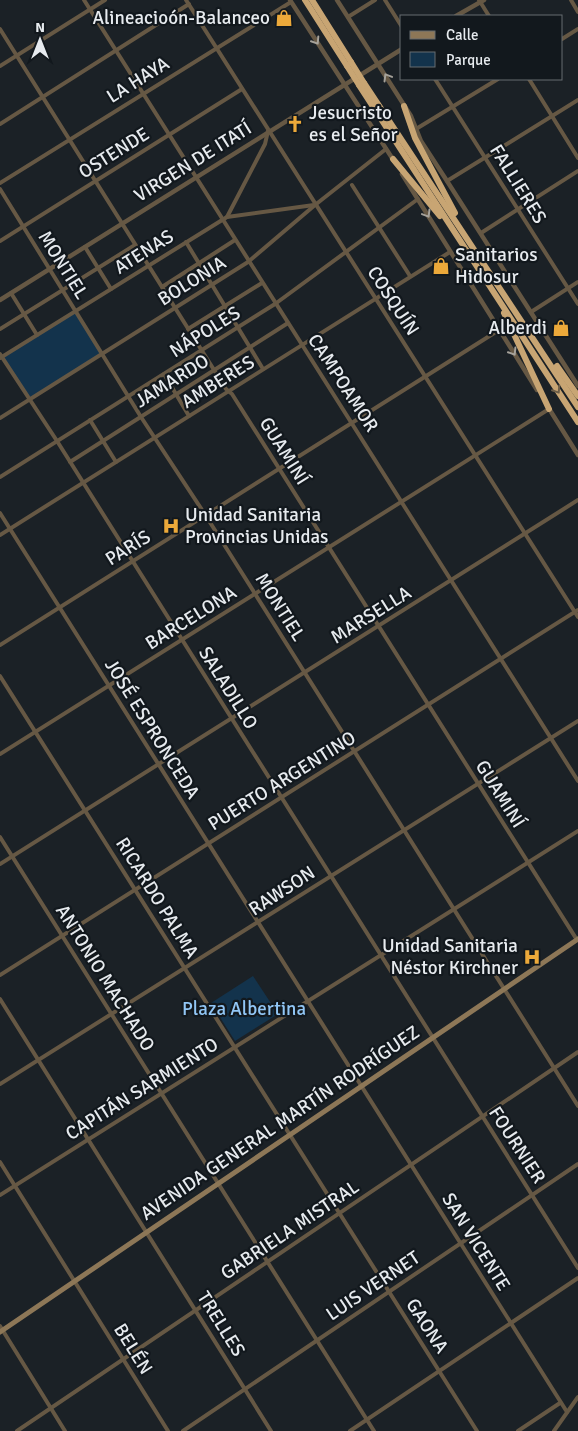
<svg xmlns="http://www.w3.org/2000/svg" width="578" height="1431" viewBox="0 0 578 1431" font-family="Signika,sans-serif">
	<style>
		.green { fill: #13334c }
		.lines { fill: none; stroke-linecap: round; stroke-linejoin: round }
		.minor { stroke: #665844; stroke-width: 4 }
		.tertiary { stroke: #665844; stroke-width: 4.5 }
		.secondary { stroke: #8d7757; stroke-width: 5 }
		.motorway { stroke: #c8a573; stroke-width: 6 }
		.motorway-bridge { stroke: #c8a573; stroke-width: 6 }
		.oneway { stroke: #a6a29a }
		.oneway2 { stroke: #6d5e48 }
		.labels { text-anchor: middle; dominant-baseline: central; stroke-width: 4.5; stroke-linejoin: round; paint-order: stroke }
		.poi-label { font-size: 19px; fill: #e7ebef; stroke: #12181d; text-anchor: end }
		.street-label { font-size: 19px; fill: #e7ebef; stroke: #12181d }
		.park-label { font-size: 19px; fill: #91c6f5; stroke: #12181d }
	</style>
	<rect width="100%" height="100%" fill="#1b2126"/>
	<g class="green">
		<path d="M75,312L102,353L30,399L2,357Z"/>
		<path d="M253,976L278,1014L235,1041L211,1003Z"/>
	</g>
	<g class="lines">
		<g class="minor">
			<path d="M84,0L578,781"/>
			<path d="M186,0L578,617"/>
			<path d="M385,0L402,27"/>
			<path d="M479,0L489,16"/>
			<path d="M571,0L578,12"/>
			<path d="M348,17L375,0"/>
			<path d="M0,29L226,389L232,394L577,940"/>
			<path d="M562,39L578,29"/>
			<path d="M0,66L105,0"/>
			<path d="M435,79L578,304"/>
			<path d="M529,79L578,158"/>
			<path d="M0,124L189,4"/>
			<path d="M416,129L498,79"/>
			<path d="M447,181L578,100"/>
			<path d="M0,183L291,2"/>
			<path d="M352,185L410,276"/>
			<path d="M0,189L141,417L206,516L578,1106"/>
			<path d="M227,217L265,144L268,131"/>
			<path d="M481,233L578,171"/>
			<path d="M0,241L242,89"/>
			<path d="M186,242L263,369"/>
			<path d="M85,247L111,289"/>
			<path d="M162,287L235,240"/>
			<path d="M11,293L37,335"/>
			<path d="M531,312L578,282"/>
			<path d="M0,329L135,245"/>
			<path d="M188,329L262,283"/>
			<path d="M0,354L57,441L578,1268"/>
			<path d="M0,358L227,217L314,205"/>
			<path d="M164,374L189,416"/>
			<path d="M0,418L248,262L315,205L386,149"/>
			<path d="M90,420L116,462"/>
			<path d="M70,462L288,323"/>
			<path d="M0,477L275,304L418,199"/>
			<path d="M0,513L567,1412"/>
			<path d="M0,535L450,252"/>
			<path d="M0,645L499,330"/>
			<path d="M0,676L477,1431"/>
			<path d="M0,754L549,409"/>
			<path d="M0,837L374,1431"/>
			<path d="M0,864L578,500"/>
			<path d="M0,975L578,610"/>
			<path d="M0,999L271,1431"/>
			<path d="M0,1084L578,721"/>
			<path d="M0,1162L168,1431"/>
			<path d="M0,1195L578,831"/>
			<path d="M0,1326L65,1431"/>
			<path d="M17,1431L578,1052"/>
			<path d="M183,1431L578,1164"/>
			<path d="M350,1431L578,1278"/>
			<path d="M518,1431L560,1403"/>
			<path d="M554,1431L578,1397"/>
		</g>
		<g class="tertiary">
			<path d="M290,0L394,161"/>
			<path d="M337,0L411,116L421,141L447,181L578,386"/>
			<path d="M456,16L484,0"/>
			<path d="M402,174L537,390"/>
			<path d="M0,300L402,49"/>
			<path d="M548,407L578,455"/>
		</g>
		<path class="secondary" d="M0,1332L578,939"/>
		<g class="motorway">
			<path d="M305,0L347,66"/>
			<path d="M312,0L351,62"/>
			<path d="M364,83L578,407"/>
			<path d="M359,85L578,422"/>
			<path d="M404,106L415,138L455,213"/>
			<path d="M393,159L440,216"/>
			<path d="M504,313L549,409"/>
			<path d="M557,366L578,396"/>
		</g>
		<g class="motorway-bridge">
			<path d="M351,62L364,83"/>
			<path d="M347,66L359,85"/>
		</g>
	</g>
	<defs><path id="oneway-chevron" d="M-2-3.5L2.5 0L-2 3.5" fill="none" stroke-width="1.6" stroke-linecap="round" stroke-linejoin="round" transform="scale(1.25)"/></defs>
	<g class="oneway">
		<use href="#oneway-chevron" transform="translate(316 41) rotate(57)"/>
		<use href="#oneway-chevron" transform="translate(387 77) rotate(-121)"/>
		<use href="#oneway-chevron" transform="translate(427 214) rotate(59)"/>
		<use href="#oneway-chevron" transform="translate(513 352) rotate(58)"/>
	</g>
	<use class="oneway2" href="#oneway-chevron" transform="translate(557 390) rotate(57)"/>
	<defs>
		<g id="shop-bare" transform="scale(1.35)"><path d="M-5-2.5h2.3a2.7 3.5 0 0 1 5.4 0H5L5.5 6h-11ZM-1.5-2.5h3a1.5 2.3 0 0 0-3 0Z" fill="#eca93a" stroke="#12181d" stroke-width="2.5" paint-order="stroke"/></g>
		<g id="church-bare" transform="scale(1.35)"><path d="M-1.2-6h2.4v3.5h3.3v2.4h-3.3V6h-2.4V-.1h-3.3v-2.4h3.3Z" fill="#eca93a" stroke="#12181d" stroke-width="2.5" paint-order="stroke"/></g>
		<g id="hospital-bare" transform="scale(1.35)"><path d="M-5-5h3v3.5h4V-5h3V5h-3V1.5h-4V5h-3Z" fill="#eca93a" stroke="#12181d" stroke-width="2.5" paint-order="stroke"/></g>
	</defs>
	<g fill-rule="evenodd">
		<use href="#shop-bare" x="284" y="18"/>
		<use href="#church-bare" x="295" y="124"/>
		<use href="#shop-bare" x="441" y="266"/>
		<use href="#shop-bare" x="561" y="328"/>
		<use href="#hospital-bare" x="171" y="526"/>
		<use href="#hospital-bare" x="532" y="957"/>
	</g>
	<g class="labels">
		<g class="poi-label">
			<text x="270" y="18">Alineacioón-Balanceo</text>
			<text x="309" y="113" text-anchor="start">Jesucristo<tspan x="309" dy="22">es el Señor</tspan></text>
			<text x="455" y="255" text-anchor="start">Sanitarios<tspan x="455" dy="22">Hidosur</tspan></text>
			<text x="547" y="328">Alberdi</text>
			<text x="185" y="515" text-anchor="start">Unidad Sanitaria<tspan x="185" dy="22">Provincias Unidas</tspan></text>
			<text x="518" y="946">Unidad Sanitaria<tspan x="518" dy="22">Néstor Kirchner</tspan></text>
		</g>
		<g class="street-label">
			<text transform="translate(138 80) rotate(-32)">LA HAYA</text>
			<text transform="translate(114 153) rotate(-32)">OSTENDE</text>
			<text transform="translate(193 162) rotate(-32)">VIRGEN DE ITATÍ</text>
			<text transform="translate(518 184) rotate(58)">FALLIERES</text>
			<text transform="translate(144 252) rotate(-32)">ATENAS</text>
			<text transform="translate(63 265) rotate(58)">MONTIEL</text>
			<text transform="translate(192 281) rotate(-32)">BOLONIA</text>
			<text transform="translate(393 301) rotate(57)">COSQUÍN</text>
			<text transform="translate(205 332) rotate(-32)">NÁPOLES</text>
			<text transform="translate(172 381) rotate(-32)">JAMARDO</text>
			<text transform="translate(218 382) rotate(-32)">AMBERES</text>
			<text transform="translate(343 383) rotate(57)">CAMPOAMOR</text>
			<text transform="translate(284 451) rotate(58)">GUAMINÍ</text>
			<text transform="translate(128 548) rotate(-32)">PARÍS</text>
			<text transform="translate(280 607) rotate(58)">MONTIEL</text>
			<text transform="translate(371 615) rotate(-32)">MARSELLA</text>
			<text transform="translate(191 618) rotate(-32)">BARCELONA</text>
			<text transform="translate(228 688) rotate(58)">SALADILLO</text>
			<text transform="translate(152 729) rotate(58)">JOSÉ ESPRONCEDA</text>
			<text transform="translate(282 781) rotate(-32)">PUERTO ARGENTINO</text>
			<text transform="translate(500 794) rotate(58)">GUAMINÍ</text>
			<text transform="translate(282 891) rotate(-33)">RAWSON</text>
			<text transform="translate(157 898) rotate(58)">RICARDO PALMA</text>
			<text transform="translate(105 978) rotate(58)">ANTONIO MACHADO</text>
			<text transform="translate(142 1089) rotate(-32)">CAPITÁN SARMIENTO</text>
			<text transform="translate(280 1123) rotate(-34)">AVENIDA GENERAL MARTÍN RODRÍGUEZ</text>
			<text transform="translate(517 1145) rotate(57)">FOURNIER</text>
			<text transform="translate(290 1230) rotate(-34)">GABRIELA MISTRAL</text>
			<text transform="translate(476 1242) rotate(58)">SAN VICENTE</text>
			<text transform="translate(373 1286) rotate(-34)">LUIS VERNET</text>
			<text transform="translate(221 1324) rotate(58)">TRELLES</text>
			<text transform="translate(427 1326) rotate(57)">GAONA</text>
			<text transform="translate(133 1349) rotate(58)">BELÉN</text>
		</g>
		<g class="park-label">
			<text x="244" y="1009">Plaza Albertina</text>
		</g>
	</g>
	<rect x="400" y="15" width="162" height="65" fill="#12181d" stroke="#676c71"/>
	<rect x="410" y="31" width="25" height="8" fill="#8d7757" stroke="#676c71"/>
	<text x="446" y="40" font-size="15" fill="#e7ebef">Calle</text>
	<rect x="410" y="52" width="25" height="15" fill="#13334c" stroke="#676c71"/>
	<text x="446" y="65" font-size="15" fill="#e7ebef">Parque</text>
	<g transform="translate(40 40)" stroke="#12181d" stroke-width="4" paint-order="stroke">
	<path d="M0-4L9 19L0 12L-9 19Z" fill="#e7ebef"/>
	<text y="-8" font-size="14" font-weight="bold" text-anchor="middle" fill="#e7ebef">N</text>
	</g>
</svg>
